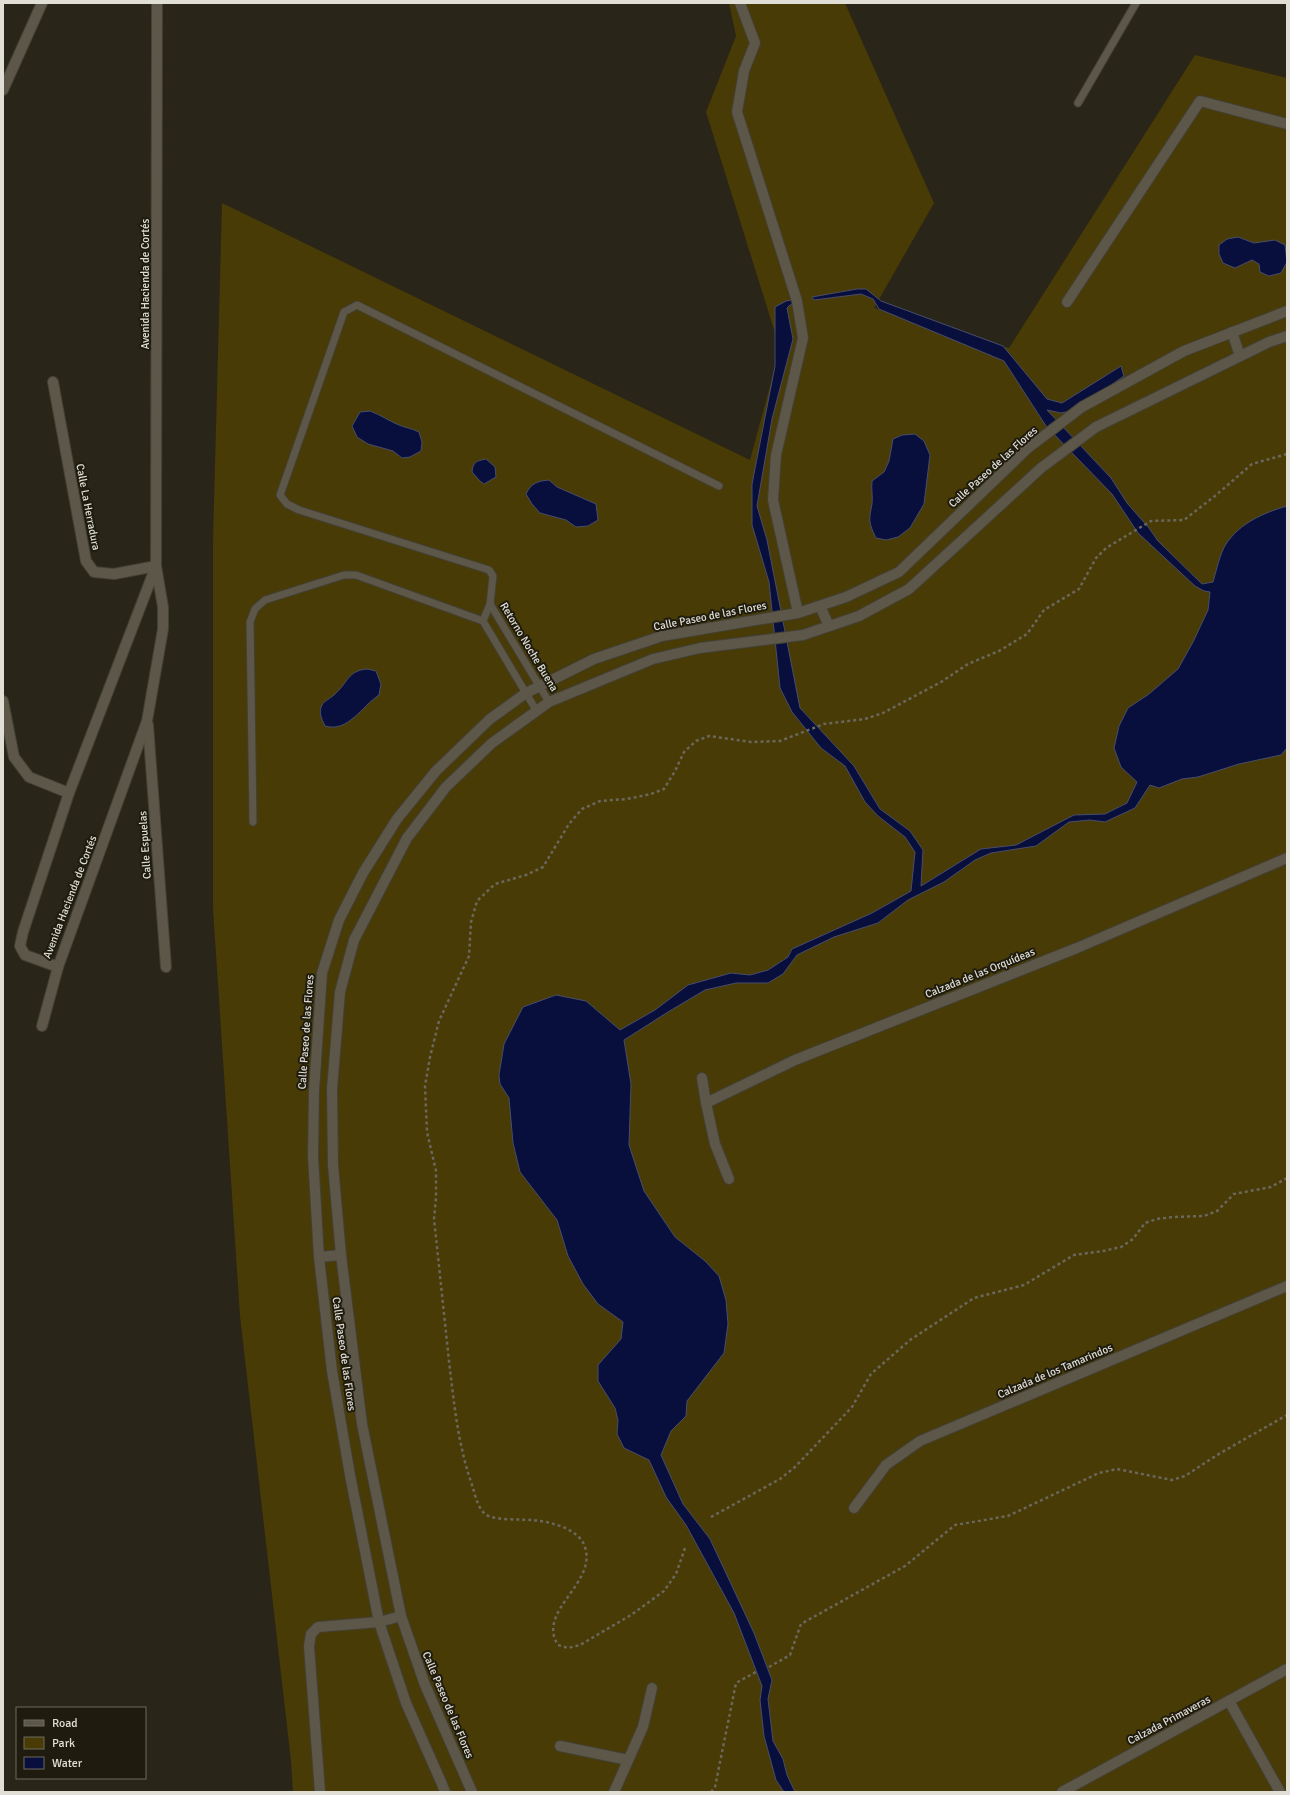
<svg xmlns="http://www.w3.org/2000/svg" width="1290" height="1795" viewBox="0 0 1290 1795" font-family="Signika,sans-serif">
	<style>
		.green { fill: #483b05 }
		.water { fill: #080f3d; stroke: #494d6b }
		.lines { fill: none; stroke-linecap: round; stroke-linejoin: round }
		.service-casing { stroke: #434036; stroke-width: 9 }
		.minor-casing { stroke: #434036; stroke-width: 12 }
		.tertiary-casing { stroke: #434036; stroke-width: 12 }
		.path { stroke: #6b675c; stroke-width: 2.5; stroke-dasharray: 3 3; stroke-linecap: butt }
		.service { stroke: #5c5749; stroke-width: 7 }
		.minor { stroke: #5c5749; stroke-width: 10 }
		.tertiary { stroke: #5c5749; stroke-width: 10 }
		.labels { text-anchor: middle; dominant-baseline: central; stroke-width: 4; stroke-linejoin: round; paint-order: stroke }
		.street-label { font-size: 11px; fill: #e0ded5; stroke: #1f1c0f }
	</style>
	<rect width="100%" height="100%" fill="#292518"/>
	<path class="green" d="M729,3H845L934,203L874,308L1009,348L1195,55L1287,78V1792H293L291,1761L240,1316L213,909V540L222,203L750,460L780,349L706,112L736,36Z"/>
	<g class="water">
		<path d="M1238,237L1254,243L1275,240L1285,245L1287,262L1281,273L1269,276L1260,272L1259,264L1252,260L1235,268L1223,263L1219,254V245L1227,239Z"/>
		<path d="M857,289H866L881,301L1003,346L1047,399L1062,403L1121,366L1124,376L1075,410L1061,413L1047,410L1111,478L1127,503L1149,528L1158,541L1202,584L1213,582C1216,572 1220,553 1226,544C1240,523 1263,513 1287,506V748L1281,755L1239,764L1198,777L1182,779L1159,788L1150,785L1135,808L1105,822L1090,820L1069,822L1036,846L991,853L975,860L944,882L908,900L878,923L834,937L797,955L783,974L768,983H736L705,990L668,1012L624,1040L631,1084L629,1145L644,1191L675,1237L705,1261L719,1276L726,1300L728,1324L724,1353L687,1401L686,1416L671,1431L661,1455L683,1504L710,1539L754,1633L772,1680L768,1699L773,1741L783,1759L787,1775L795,1792H784L776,1780L764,1736L760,1700L762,1686L734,1613L686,1525L666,1497L649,1460L624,1448L617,1434L618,1420L615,1408L598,1381V1365L621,1339L623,1322L598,1304L583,1284L568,1256L557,1220L520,1172L513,1143L509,1098L500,1084L499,1075L504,1044L523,1007L556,995L586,1001L620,1030L655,1010L688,985L731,973L750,975L768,970L788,957L792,949L872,913L911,891L915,852L905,837L878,816L865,802L845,766L821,748L792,712L780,688L769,582L752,525V484L775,366V307L786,301L796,299V304L790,305L787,308L793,339L772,419L757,506L767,540L800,708L854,766L880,809L910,831L923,850L921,886L981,849L1016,845L1074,815L1105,814L1127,803L1137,782L1121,767L1114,748L1119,726L1128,708L1149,694L1178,669L1193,642L1208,610L1210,592L1204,591L1195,586L1138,533L1112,494L1046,426L1004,361L879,309L873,299L861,294L814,300L812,297Z"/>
		<path d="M370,411C381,415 389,421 399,425C406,428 411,428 419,432L422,442L421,451L410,457L402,458L393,451L368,444L357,437L352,426L360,412Z"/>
		<path d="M915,434L924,441L930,455L924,504L910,528L898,537L886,540L876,538C868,522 869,520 872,504C873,497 871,488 872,481L884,472L889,461L893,439L902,435Z"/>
		<path d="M486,459L495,467L496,477L484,484L480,481L472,472C473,462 476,461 486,459Z"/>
		<path d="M549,480L557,487L596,504L598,520L588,526L576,527L566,520L540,513L532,504L526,494C531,483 538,481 549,480Z"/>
		<path d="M367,669L376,671L381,684L379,695C362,706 348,733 325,726C322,719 318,713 322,705C324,701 331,698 334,695C348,683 347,671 367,669Z"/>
	</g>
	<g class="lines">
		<g class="service-casing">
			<g id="service">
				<path d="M1078,103L1136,3"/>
				<path d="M490,604L549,702"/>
				<path d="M483,621L490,604L493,576L489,570L299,510L287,504L280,495L344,312L357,305L719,486"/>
				<path d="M483,621L536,710"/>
				<path d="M253,822L250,622L255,609L265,600L344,575H356L483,621"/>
			</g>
		</g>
		<g class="minor-casing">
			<g id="minor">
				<path d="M740,3L755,43L744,71L737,112L797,301L803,338L776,455L773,500L798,613"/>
				<path d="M3,90L42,3"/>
				<path d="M1067,302L1200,101L1287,124"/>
				<path d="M3,701L14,757L29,777L69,793"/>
				<path d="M148,725L166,967"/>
				<path d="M58,967L25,955L20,946L23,932L69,793L156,566L157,3"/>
				<path d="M42,1026L58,967L147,721L163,629V607L156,566L114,574L94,572L86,561L53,382"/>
				<path d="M702,1078L706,1103L795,1060L1077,948L1287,858"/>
				<path d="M706,1103L715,1144L729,1179"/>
				<path d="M854,1508L886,1465L920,1441L1287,1286"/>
				<path d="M1229,1701L1280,1792"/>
				<path d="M560,1746L628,1760"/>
				<path d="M320,1792L309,1646L311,1634L318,1627L379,1622L401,1616"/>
				<path d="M614,1792L643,1727L652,1688"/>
				<path d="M1062,1792L1287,1669"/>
			</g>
		</g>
		<g class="tertiary-casing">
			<g id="tertiary">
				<path d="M1232,332L1240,356"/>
				<path d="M820,606L829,626"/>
				<path d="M319,1257L341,1255"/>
				<path d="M445,1792L442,1784L406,1703L379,1622L350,1475L332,1371L319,1257L313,1156L314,1091L322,973L339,920L363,873L397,819L436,771L490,719L526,693L594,659L662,636L798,613L846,597L899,572L1028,448L1082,407L1184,351L1287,311"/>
				<path d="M472,1792L425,1685L401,1616L362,1424L341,1255L333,1165L332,1089L340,992L354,940L407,838L446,787L492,743L549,702L653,659L700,648L803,635L859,616L909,589L1041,468L1096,427L1269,342L1287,336"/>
			</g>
		</g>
		<g class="path">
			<path d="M711,1517L780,1479L795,1467L852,1407L871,1374L910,1340L974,1298L1024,1285L1074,1255L1103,1251L1121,1247L1133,1239L1145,1223L1157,1219L1173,1217L1204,1216L1217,1211L1234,1194L1271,1187L1287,1178"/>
			<path d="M685,1548L676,1574L664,1591L631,1615L580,1645L568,1648L558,1645C536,1611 597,1584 585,1547C579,1528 548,1521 531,1520C520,1519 491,1521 484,1513C477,1506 475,1494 472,1485C458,1445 454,1403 449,1361C445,1323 441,1285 437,1247L434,1219L436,1198V1171L427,1132L425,1086L430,1057L439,1021L469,956L471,922L477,901L495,884L526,875L543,867L569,824L582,809L600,801L627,799L651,794L664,789L675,771L684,752L696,741L709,736L751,742L780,741L824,724L865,719L883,713L941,682L968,664L999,651L1027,634L1044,610L1079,589L1096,558L1106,548L1151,521L1184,520L1215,496L1252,464L1287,454"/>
			<path d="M769,1667L790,1655L801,1624L905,1566L955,1525L1008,1516L1099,1473L1117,1469L1172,1480L1185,1476L1217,1455L1287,1415"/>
			<path d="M711,1792L715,1787L736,1683L756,1672"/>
		</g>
		<use href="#service" class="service"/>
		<use href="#minor" class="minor"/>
		<use href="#tertiary" class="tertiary"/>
	</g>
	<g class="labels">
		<g class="street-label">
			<text transform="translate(145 284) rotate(-90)">Avenida Hacienda de Cortés</text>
			<text transform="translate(993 467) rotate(-42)">Calle Paseo de las Flores</text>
			<text transform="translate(88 507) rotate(79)">Calle La Herradura</text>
			<text transform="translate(710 616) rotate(-11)">Calle Paseo de las Flores</text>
			<text transform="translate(529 647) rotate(59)">Retorno Noche Buena</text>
			<text transform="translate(145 845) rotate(-94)">Calle Espuelas</text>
			<text transform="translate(70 897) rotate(-69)">Avenida Hacienda de Cortés</text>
			<text transform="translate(980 973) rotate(-22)">Calzada de las Orquídeas</text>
			<text transform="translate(306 1032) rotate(-86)">Calle Paseo de las Flores</text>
			<text transform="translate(344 1354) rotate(82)">Calle Paseo de las Flores</text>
			<text transform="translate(1055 1371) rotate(-23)">Calzada de los Tamarindos</text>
			<text transform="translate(448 1705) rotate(67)">Calle Paseo de las Flores</text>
			<text transform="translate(1169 1720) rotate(-28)">Calzada Primaveras</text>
		</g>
	</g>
	<rect width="1290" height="1795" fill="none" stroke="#e0ded5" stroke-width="8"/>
	<rect x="16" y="1707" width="130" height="72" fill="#1f1c0f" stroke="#6c6a5e"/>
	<rect x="24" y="1720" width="20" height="6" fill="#5c5749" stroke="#6c6a5e"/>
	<text x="52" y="1727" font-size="12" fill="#e0ded5">Road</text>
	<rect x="24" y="1737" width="20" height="12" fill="#483b05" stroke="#6c6a5e"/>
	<text x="52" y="1747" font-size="12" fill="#e0ded5">Park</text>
	<rect x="24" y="1757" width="20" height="12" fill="#080f3d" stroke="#6c6a5e"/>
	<text x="52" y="1767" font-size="12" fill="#e0ded5">Water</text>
</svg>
